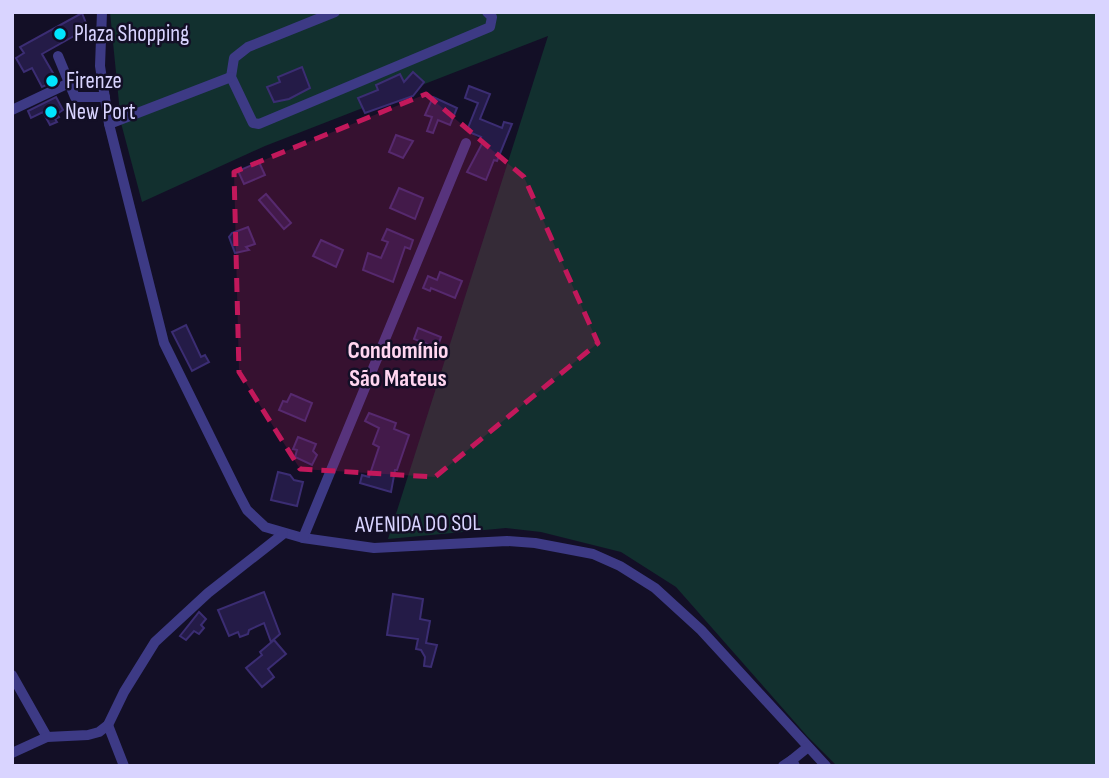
<svg xmlns="http://www.w3.org/2000/svg" width="1109" height="778" viewBox="0 0 1109 778" font-family="'Sofia Sans Condensed',sans-serif">
	<style>
		.green { fill: #12302f }
		.building { fill: #241b47; stroke: #3b2d73; stroke-width: 2 }
		.lines { fill: none; stroke-linecap: round; stroke-linejoin: round }
		.minor { stroke: #3d3a85; stroke-width: 10 }
		.marked { fill: #c2185b; fill-opacity: 0.2; stroke: #c2185b; stroke-width: 5; stroke-dasharray: 14 9; stroke-linejoin: round }
		.poi-dot { fill: #00e5ff; stroke: #130f26; stroke-width: 2.5 }
		.labels { text-anchor: middle; dominant-baseline: central; stroke-width: 5; stroke-linejoin: round; paint-order: stroke }
		.poi-label { font-size: 23px; fill: #d9d4ff; stroke: #130f26; text-anchor: start }
		.street-label { font-size: 23px; fill: #d9d4ff; stroke: #130f26 }
		.neighbourhood-label { font-size: 24px; font-weight: bold; fill: #ffd6f0; stroke: #130f26 }
	</style>
	<rect width="100%" height="100%" fill="#130f26"/>
	<path class="green" d="M110,12H1097V766H837L807,736L676,587L621,552L541,532L506,528L388,539L548,36L265,146L142,202L121,123Z"/>
	<g class="building">
		<path d="M82,13L88,28L42,54L57,80L42,87L32,68L24,72L16,58L24,53L20,47Z"/>
		<path d="M302,67L310,88L289,99L274,102L267,87L280,82L278,77Z"/>
		<path d="M413,72L424,82L413,96L365,113L358,98L378,90L376,85L400,74L404,82Z"/>
		<path d="M469,86L490,94L480,119L502,128L504,122L512,124L497,161L494,160L486,180L467,172L483,142L479,140L481,137L469,132L470,129L468,128L478,103L465,98Z"/>
		<path d="M56,97L63,110L57,114L59,117L55,119L57,122L50,125L43,112L31,118L28,111Z"/>
		<path d="M433,97L457,108L450,125L438,120L433,133L427,131L432,117L425,115Z"/>
		<path d="M396,135L413,141L403,158L389,152Z"/>
		<path d="M259,162L265,175L244,184L238,171Z"/>
		<path d="M399,188L423,198L415,219L390,208Z"/>
		<path d="M266,194L291,223L284,229L259,200Z"/>
		<path d="M248,227L255,244L246,247L249,250L235,253L229,237L232,233Z"/>
		<path d="M387,229L413,240L410,249L405,247L393,282L363,270L368,253L381,258L388,242L382,240Z"/>
		<path d="M321,240L343,250L336,267L313,256Z"/>
		<path d="M440,272L462,281L455,298L431,288L430,291L423,288L428,276L437,280Z"/>
		<path d="M186,325L201,357L205,355L209,362L192,371L172,332Z"/>
		<path d="M418,328L441,337L436,351L429,347L430,345L414,339Z"/>
		<path d="M291,394L312,403L305,421L279,410L283,401L287,402Z"/>
		<path d="M369,413L396,423L394,429L409,435L397,470H395L391,492L360,483L362,475L369,477L379,447L373,444L379,428L365,421Z"/>
		<path d="M298,437L316,444L313,451L317,455L312,465L295,457L297,450L293,449Z"/>
		<path d="M278,472L290,475L294,480L303,482L297,506L271,500Z"/>
		<path d="M264,592L280,634L271,642L264,623L249,630L248,634L240,637L238,632L229,636L218,610Z"/>
		<path d="M393,594L423,599L420,619L430,621L426,643L437,645L431,667L424,666L425,657L421,650L416,649L418,639L387,635Z"/>
		<path d="M199,612L206,619L201,625L204,628L199,634L194,631L186,640L180,636Z"/>
		<path d="M274,640L286,654L268,669L274,677L262,687L246,668L262,655L260,652Z"/>
	</g>
	<g class="lines">
		<g class="minor">
			<path d="M102,12L100,66L109,124L164,343L238,493L247,510L265,527L303,538L374,548L507,541L535,543L593,554L620,566L655,588L701,630L826,766"/>
			<path d="M335,12L248,47L234,58L231,77L253,123L259,124L490,27L492,17L487,12"/>
			<path d="M58,56L75,97H105"/>
			<path d="M12,110L69,83"/>
			<path d="M109,124L231,77"/>
			<path d="M303,538L466,143"/>
			<path d="M12,675L47,737"/>
			<path d="M108,725L124,766"/>
			<path d="M12,753L47,737L88,735L99,732L108,725L124,692L155,642L208,593L283,534"/>
			<path d="M783,766L792,760"/>
			<path d="M795,766L792,760L808,747"/>
		</g>
	</g>
	<path class="marked" d="M426,94L524,177L598,343L435,477L300,469L239,372L234,172Z"/>
	<g class="poi-dot">
		<circle cx="60" cy="34" r="7"/>
		<circle cx="52" cy="81" r="7"/>
		<circle cx="51" cy="112" r="7"/>
	</g>
	<g class="labels">
		<g class="poi-label">
			<text x="74" y="34">Plaza Shopping</text>
			<text x="66" y="81">Firenze</text>
			<text x="65" y="112">New Port</text>
		</g>
		<g class="street-label">
			<text transform="translate(418 524) rotate(-1)">AVENIDA DO SOL</text>
		</g>
		<g class="neighbourhood-label">
			<text x="398" y="350">Condomínio<tspan x="398" dy="28">São Mateus</tspan></text>
		</g>
	</g>
	<rect width="1109" height="778" fill="none" stroke="#d9d4ff" stroke-width="28"/>
</svg>
